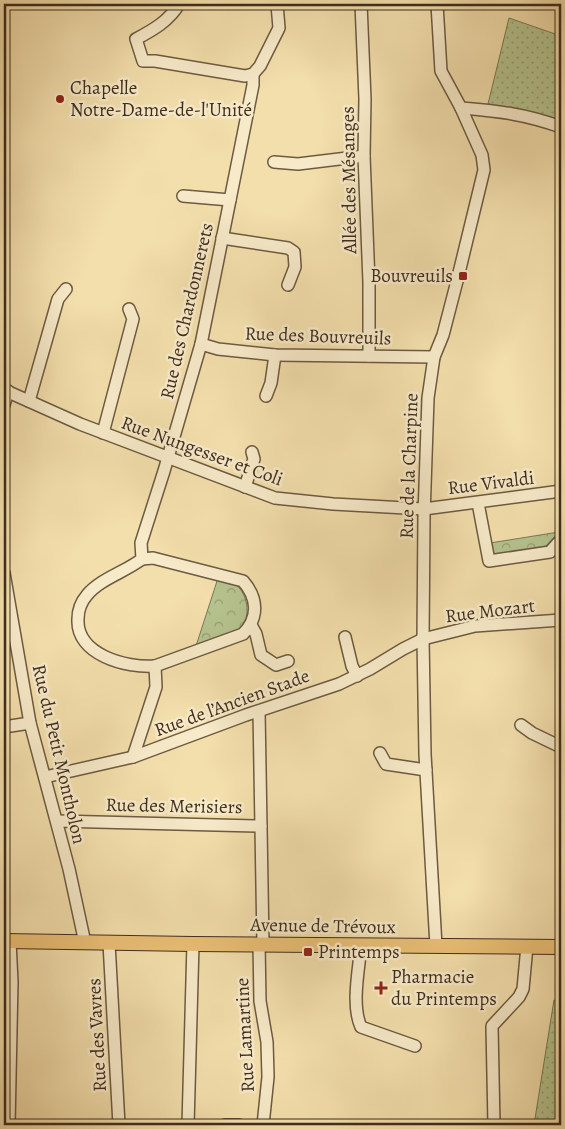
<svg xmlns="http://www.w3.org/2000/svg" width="565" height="1129" viewBox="0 0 565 1129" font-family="Alegreya,serif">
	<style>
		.grass { fill: url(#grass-dots); stroke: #7a7856 }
		.forest { fill: url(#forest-crowns); stroke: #7a7856 }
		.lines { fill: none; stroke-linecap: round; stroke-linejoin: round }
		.minor-casing { stroke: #6c5a42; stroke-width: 14 }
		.major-casing { stroke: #3f2d1e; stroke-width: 16 }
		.minor { stroke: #f7eac9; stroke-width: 11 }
		.major { stroke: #eac076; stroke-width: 14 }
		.poi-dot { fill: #8f2418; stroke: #f7eac9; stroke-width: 2 }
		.labels { text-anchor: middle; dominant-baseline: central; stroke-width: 5; stroke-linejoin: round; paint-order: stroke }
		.poi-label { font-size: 19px; fill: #3f2d1e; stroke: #f7eac9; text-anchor: start }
		.street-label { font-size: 19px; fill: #3f2d1e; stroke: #f7eac9 }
	</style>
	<defs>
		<pattern id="grass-dots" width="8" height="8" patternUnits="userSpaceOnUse" patternTransform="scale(1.25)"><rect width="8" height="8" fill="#b5c38e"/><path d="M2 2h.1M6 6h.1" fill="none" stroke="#959f73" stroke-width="1.8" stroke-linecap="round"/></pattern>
		<pattern id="forest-crowns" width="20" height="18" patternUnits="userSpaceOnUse" patternTransform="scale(1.25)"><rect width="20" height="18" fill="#b5c38e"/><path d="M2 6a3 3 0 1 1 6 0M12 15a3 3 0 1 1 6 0" fill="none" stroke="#959f73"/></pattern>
	</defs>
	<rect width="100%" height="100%" fill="#f3dfac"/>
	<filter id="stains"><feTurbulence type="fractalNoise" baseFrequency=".004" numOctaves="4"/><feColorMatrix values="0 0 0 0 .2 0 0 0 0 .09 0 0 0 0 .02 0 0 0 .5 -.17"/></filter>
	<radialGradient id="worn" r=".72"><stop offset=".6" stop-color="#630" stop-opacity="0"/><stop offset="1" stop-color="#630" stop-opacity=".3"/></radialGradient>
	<g class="grass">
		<path d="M509,18L561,36V122L526,111L488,104Z"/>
		<path d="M554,1000L561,1002V1125H534Z"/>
	</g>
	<g class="forest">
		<path d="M559,532L542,550L493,555L490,543Z"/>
		<path d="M218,578C223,580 229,580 233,583C248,591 252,617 240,628C234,634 205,642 196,646Z"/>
	</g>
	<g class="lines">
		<g class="minor-casing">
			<g id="minor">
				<path d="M179,4C169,21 153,30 136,39L143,61H155L245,76L253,74L260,66L279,28L277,4"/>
				<path d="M361,4L365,99L364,156L369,282V356"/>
				<path d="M461,108C498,111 525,114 561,127"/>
				<path d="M274,162L298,164L364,156"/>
				<path d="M183,196L230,200L253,85V74"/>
				<path d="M222,238L288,248L294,252L295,267L288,285"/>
				<path d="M201,344L218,349L275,355L434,357"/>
				<path d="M4,390L80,424L275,498L333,504L424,509L561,491"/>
				<path d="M266,396L271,383L275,355"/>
				<path d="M29,401L58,299L66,289"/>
				<path d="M4,405L8,391"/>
				<path d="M103,433L133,319L129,309"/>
				<path d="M245,487L254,459L252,452"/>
				<path d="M478,503L489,561L550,552L558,543"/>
				<path d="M142,559L153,558L243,581C258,598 259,618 243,634L155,666"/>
				<path d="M4,573L30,723L69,869L85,943"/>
				<path d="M251,625L256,634L261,655L276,665L288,661"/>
				<path d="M345,637L352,666L357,676"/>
				<path d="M259,711L263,944"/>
				<path d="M521,725L532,733L561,747"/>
				<path d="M4,727L30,723"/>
				<path d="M380,753L386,764L426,770"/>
				<path d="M133,757L156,687L155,666C126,668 76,655 78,619C78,610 81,602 87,595C100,579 125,572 142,559L141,543L164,471L201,344L230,200"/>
				<path d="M45,777L133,757L246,715L339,684L370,669L403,649L423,639L475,626L561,620"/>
				<path d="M57,821L261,826"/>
				<path d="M109,943L119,1125"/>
				<path d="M259,944L260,1001L267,1042L268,1077L263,1125"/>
				<path d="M361,945C359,969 351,1005 361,1027L415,1046"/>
				<path d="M436,946L425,754L423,639L424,516L428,398L434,357L443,335L457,281L484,170L482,155L461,108L441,71L437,4"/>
				<path d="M9,1125L12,982L10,941"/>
				<path d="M188,1125L193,944"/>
				<path d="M225,1125H239"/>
				<path d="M494,1125L492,1026L519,997L523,989L527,946"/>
			</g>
		</g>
		<g class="major-casing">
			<path id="major" d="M4,941L193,944L561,947"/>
		</g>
		<use href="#minor" class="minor"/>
		<use href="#major" class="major"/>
	</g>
	<g class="poi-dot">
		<circle cx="60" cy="99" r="5"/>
		<rect x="458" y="271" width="10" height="10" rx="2.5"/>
		<rect x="303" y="947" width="10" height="10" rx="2.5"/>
		<path d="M378.5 980.5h5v5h5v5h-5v5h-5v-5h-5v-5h5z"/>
	</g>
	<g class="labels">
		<g class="poi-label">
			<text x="70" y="88">Chapelle<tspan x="70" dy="22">Notre-Dame-de-l'Unité</tspan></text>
			<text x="453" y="276" text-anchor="end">Bouvreuils</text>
			<text x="318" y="952">Printemps</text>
			<text x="391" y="977">Pharmacie<tspan x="391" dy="22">du Printemps</tspan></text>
		</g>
		<g class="street-label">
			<text transform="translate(349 180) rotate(-91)">Allée des Mésanges</text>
			<text transform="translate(187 311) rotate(-77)">Rue des Chardonnerets</text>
			<text transform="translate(318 336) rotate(2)">Rue des Bouvreuils</text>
			<text transform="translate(202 451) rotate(20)">Rue Nungesser et Coli</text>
			<text transform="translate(409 466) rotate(-88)">Rue de la Charpine</text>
			<text transform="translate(491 483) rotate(-7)">Rue Vivaldi</text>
			<text transform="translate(490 611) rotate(-7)">Rue Mozart</text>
			<text transform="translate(232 703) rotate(-20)">Rue de l’Ancien Stade</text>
			<text transform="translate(59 754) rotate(77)">Rue du Petit Montholon</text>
			<text transform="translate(174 806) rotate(1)">Rue des Merisiers</text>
			<text transform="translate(323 926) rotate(1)">Avenue de Trévoux</text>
			<text transform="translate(97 1035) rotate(-93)">Rue des Vavres</text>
			<text transform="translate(245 1035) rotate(-93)">Rue Lamartine</text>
		</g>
	</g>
	<rect width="565" height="1129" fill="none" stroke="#f3dfac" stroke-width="20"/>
	<rect x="5" y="5" width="555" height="1119" fill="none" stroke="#3f2d1e" stroke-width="2.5"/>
	<rect x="10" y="10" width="545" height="1109" fill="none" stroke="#3f2d1e"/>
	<rect width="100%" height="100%" filter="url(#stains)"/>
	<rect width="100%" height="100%" fill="url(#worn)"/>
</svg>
